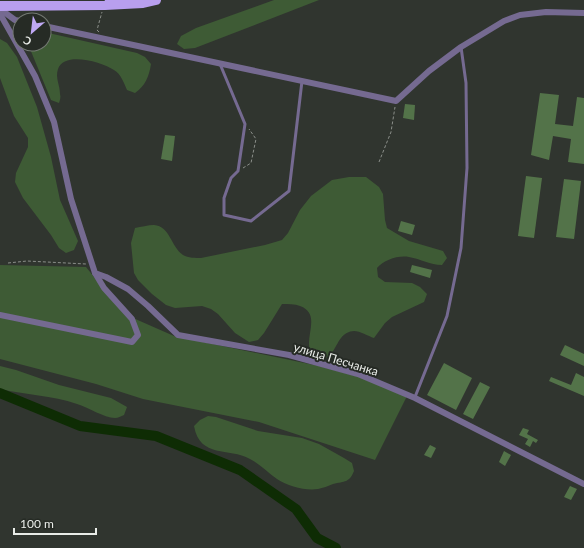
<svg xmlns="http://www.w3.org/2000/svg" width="584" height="548" viewBox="0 0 584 548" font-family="Lato,sans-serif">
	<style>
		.green { fill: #3e5b35 }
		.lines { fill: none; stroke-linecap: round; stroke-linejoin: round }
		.river { stroke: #0e2c04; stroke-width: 10 }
		.building { fill: #537349 }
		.path { stroke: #8b8f8a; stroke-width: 1; stroke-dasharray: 3 2; stroke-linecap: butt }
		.service { stroke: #756a91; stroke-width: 3 }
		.minor { stroke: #756a91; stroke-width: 6 }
		.primary { stroke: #b89fee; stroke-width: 10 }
		.labels { text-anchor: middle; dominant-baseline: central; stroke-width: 4; stroke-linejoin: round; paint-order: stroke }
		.street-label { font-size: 12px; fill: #eaede9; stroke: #262b25 }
	</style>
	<rect width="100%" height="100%" fill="#30352f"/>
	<g class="green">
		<path d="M274,0H319L195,48L184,49L177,44L181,36L196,28Z"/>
		<path d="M44,32L137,53L145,57L151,64C149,77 145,86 135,93L127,90C124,83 121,74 114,70C102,62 64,51 58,69C55,78 60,85 60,94C61,97 60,100 59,103L51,100L28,44H44Z"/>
		<path d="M0,39L7,43L17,57L37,107L51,157L60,200L78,241L74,250L66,253L59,248L51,235L23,198L15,182L16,173L28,147V138L14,116L0,78Z"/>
		<path d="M349,177H366L379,187L383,194L385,220L387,228L409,241L443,251L447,258L442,265C430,265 421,259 409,257C398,255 384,260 377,268L378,277L385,282L412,283L420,287L427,294L424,302L392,317L385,323L374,338C368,336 360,331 354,331C349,331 344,334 341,338C335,345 330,366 315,356C298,345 325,315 300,306C295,304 288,304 282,304L264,333L258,340L249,342L235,333L218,314L211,309L202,306L175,308L166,305L152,294L138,280L134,273L131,243L135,228C141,227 148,225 154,225C170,226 171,247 183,255C188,258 196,258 201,258L265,245L282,240L288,233L300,210L311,196L332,180Z"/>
		<path d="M0,265L86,267L124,314L174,336L319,366L370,380L407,396L375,460L259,422L143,399L96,384L0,359Z"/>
		<path d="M0,366L16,370L59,385L111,398L127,407L124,415C121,416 118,418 115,418C104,418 88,407 77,404C52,395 25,395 0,389Z"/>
		<path d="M208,416L216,417L258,431L302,438L319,444L344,458L352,463L354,471C349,483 345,481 333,484C328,486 323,488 318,489C305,491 288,486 277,479C268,473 260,464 250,459C229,447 200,459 194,426L200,420Z"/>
	</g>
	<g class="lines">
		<path class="river" d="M0,393L80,426L156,436L240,470L296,509L317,538L336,548"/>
	</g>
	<g class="building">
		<path d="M540,93L559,95L555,124L573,126L577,97L584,98V164L568,162L571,139L553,136L549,160L531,155Z"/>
		<path d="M405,104L415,105L414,120L403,118Z"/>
		<path d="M165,135L175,136L172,161L161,159Z"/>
		<path d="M526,176L542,178L534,238L518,236Z"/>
		<path d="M564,179L581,181L574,239L556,237Z"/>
		<path d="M401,221L415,225L412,235L398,231Z"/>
		<path d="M412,265L432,270L430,278L410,272Z"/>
		<path d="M565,345L584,354V366L560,355Z"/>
		<path d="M444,363L472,378L456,410L427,395Z"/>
		<path d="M576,373L584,377V396L549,381L551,377L571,385Z"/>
		<path d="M480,382L490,387L473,419L463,414Z"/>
		<path d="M523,428L529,430L527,434L538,440L536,443L533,441L530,447L525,444L528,439L519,435Z"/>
		<path d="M430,445L436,448L431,458L424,455Z"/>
		<path d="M504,451L511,455L505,466L499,462Z"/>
		<path d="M570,486L577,489L571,500L564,497Z"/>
	</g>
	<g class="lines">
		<g class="path">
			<path d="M99,32L97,30L102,12"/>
			<path d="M379,162L391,132L395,107"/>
			<path d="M243,168L251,163L256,139L249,129"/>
			<path d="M8,263L27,261L86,264"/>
		</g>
		<g class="service">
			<path d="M220,64L245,124L238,171L231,178L224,198V215L251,221L289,191L302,81"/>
			<path d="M415,397L447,316L461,248L467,168L466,83L461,47"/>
		</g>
		<g class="minor">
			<path d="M0,9L15,20L20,21"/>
			<path d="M0,14L35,76L54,122L71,199L95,273L106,277L128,289L148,306L178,335L289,355L358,374L415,398L584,484"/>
			<path d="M44,26L396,101L429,71L461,47L504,21L520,15L546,12L584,13"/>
			<path d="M0,315L132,342L138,335L132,319L104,288L95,273"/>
		</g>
		<path class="primary" d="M0,6L105,5L143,3L156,0"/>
	</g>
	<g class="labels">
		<g class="street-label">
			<text transform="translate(336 359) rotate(17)">улица Песчанка</text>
		</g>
	</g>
	<g transform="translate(32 32) rotate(208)"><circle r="19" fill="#262b25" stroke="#747973"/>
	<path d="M0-3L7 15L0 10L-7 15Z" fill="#bfa8f4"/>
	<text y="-6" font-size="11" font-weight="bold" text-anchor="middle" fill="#eaede9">С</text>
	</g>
	<path d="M14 528v6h82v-6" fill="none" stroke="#eaede9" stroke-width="2"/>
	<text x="20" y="528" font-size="12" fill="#eaede9" stroke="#262b25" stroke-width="3" paint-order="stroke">100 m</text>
</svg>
